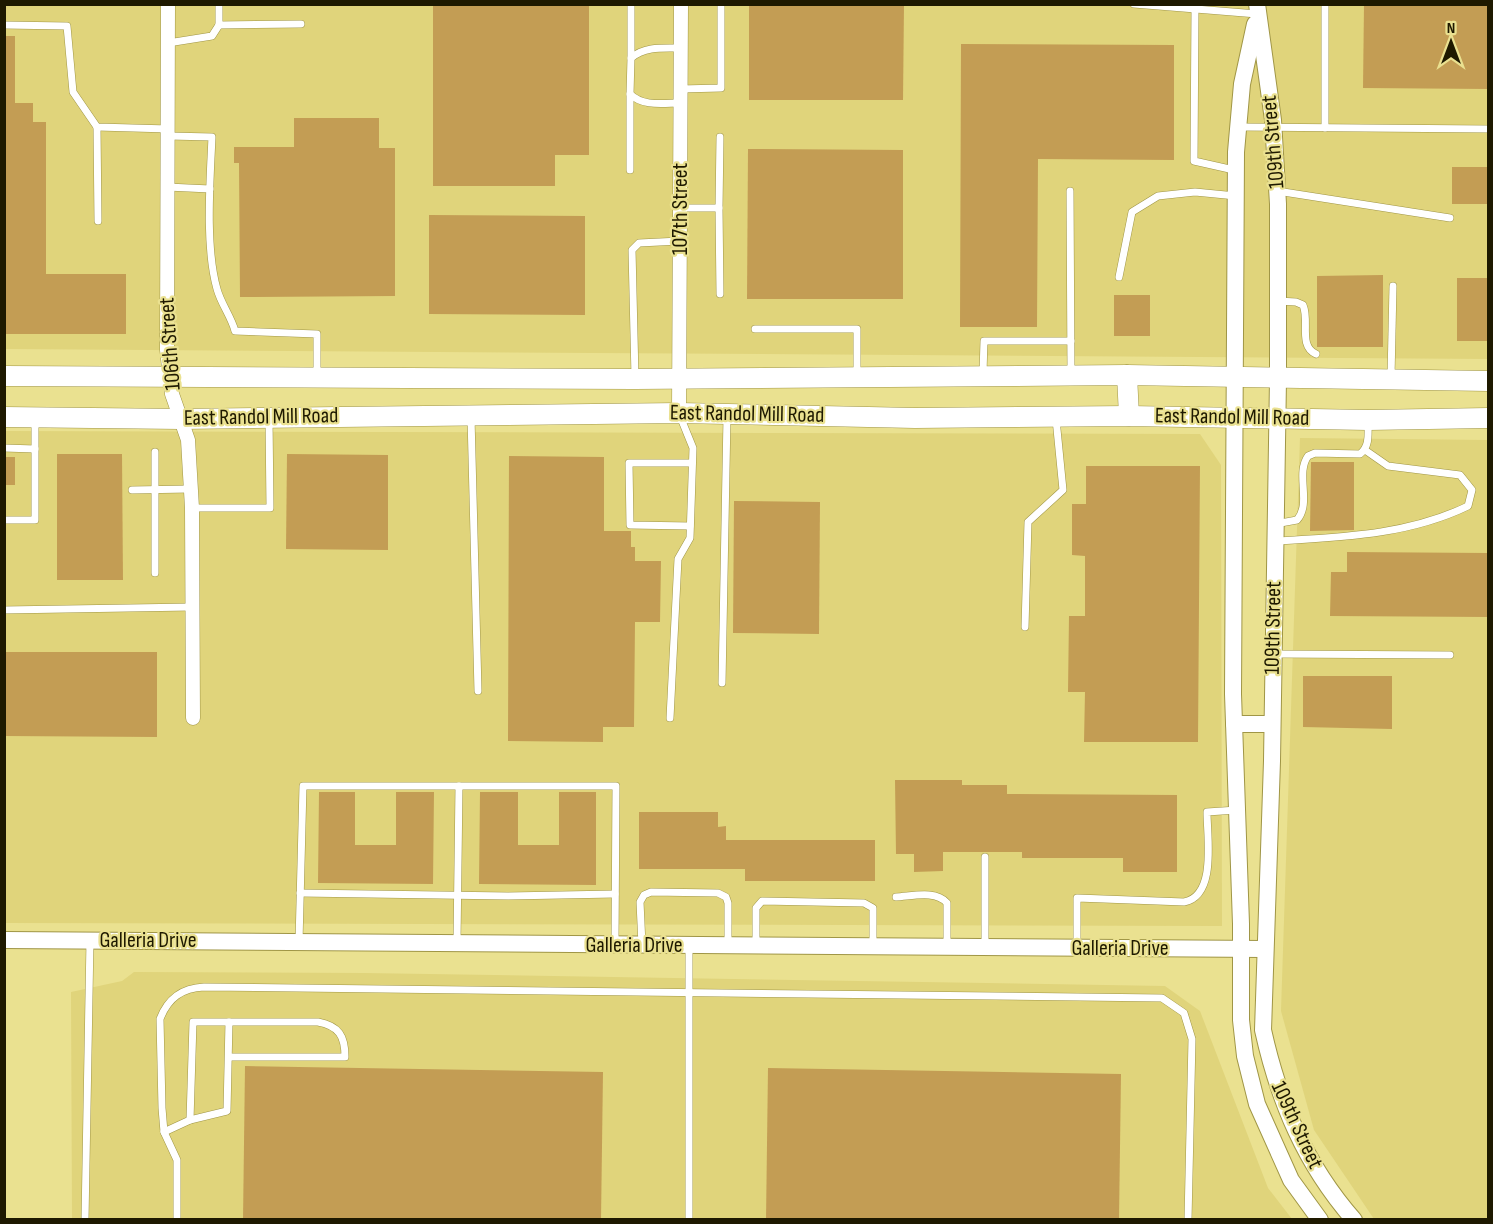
<svg xmlns="http://www.w3.org/2000/svg" width="1493" height="1224" viewBox="0 0 1493 1224" font-family="'Sofia Sans Condensed',sans-serif">
	<style>
		.built { fill: #e0d47b }
		.building { fill: #c39d54 }
		.lines { fill: none; stroke-linecap: round; stroke-linejoin: round }
		.service-casing { stroke: #a09646; stroke-width: 8 }
		.minor-casing { stroke: #a09646; stroke-width: 15 }
		.tertiary-casing { stroke: #a09646; stroke-width: 18 }
		.secondary-casing { stroke: #a09646; stroke-width: 21 }
		.service { stroke: #fff; stroke-width: 7 }
		.minor { stroke: #fff; stroke-width: 14 }
		.tertiary { stroke: #fff; stroke-width: 16 }
		.secondary { stroke: #fff; stroke-width: 20 }
		.labels { text-anchor: middle; dominant-baseline: central; stroke-width: 4.5; stroke-linejoin: round; paint-order: stroke }
		.street-label { font-size: 22px; fill: #1e1900; stroke: #eae190 }
	</style>
	<rect width="100%" height="100%" fill="#eae190"/>
	<g class="built">
		<path d="M5,5H1488V359L5,349Z"/>
		<path d="M5,431L1200,434L1221,465L1222,926L5,923Z"/>
		<path d="M1300,438L1488,440V1219H1374L1314,1130L1281,1011Z"/>
		<path d="M134,972L364,973L1165,986L1200,1011L1268,1188L1292,1219H72L71,992L122,981Z"/>
	</g>
	<g class="building">
		<path d="M433,4H589V155H555V186H433Z"/>
		<path d="M749,4H904L903,100H749Z"/>
		<path d="M1364,4H1488V89L1363,88Z"/>
		<path d="M4,36H15V103H33V122H46V274H126V334H4Z"/>
		<path d="M961,44L1174,45V160L1038,159L1037,327H960Z"/>
		<path d="M294,118H379V148H395V296L240,297L239,163H234V147H294Z"/>
		<path d="M748,149L903,150V299H747Z"/>
		<rect x="1452" y="167" width="36" height="37"/>
		<path d="M429,215L585,216V315L429,314Z"/>
		<path d="M1383,275V347H1317V276Z"/>
		<rect x="1457" y="278" width="31" height="63"/>
		<rect x="1114" y="295" width="36" height="41"/>
		<path d="M57,454H122L123,580H57Z"/>
		<path d="M287,454L388,455V550L286,549Z"/>
		<path d="M509,456L604,457V531H631V547H635V561H661L660,622H635L634,727H603V742L508,741Z"/>
		<rect x="4" y="457" width="11" height="28"/>
		<path d="M1311,462H1354V530L1310,531Z"/>
		<path d="M1086,466H1200L1198,742H1084L1085,692H1068L1069,616H1085V556L1072,555V504H1086Z"/>
		<path d="M734,501L820,502L819,634L733,633Z"/>
		<path d="M1347,552L1488,553V617L1330,616L1331,572H1347Z"/>
		<path d="M4,652H157V737L4,736Z"/>
		<path d="M1303,676H1392V729L1303,727Z"/>
		<path d="M895,780H962V785H1007V794L1177,795V872H1123V858H1022V852H943V871L914,872V854H896Z"/>
		<path d="M319,792H355V845H396V792H434L433,884L318,883Z"/>
		<path d="M480,792H518V845H559V792H596V885L479,884Z"/>
		<path d="M639,812H718V827L726,826V840H875V881H745V869H639Z"/>
		<path d="M245,1066L603,1072L601,1220H243Z"/>
		<path d="M768,1068L1121,1074L1119,1220H766Z"/>
	</g>
	<g class="lines">
		<g class="service-casing">
			<g id="service">
				<path d="M1134,4L1257,14"/>
				<path d="M1195,9L1194,161L1234,170"/>
				<path d="M4,25L67,26L73,92L97,127L169,129"/>
				<path d="M219,25L301,24"/>
				<path d="M168,43L212,36L219,25V4"/>
				<path d="M631,58V4"/>
				<path d="M681,89L721,88V4"/>
				<path d="M680,103C664,103 643,107 630,94L631,58C645,46 663,48 681,48"/>
				<path d="M97,127L98,221"/>
				<path d="M1238,127L1488,129"/>
				<path d="M1325,128V4"/>
				<path d="M169,136L212,137C210,182 205,247 217,289C221,304 231,316 235,331L317,334V376"/>
				<path d="M630,170V94"/>
				<path d="M167,187L210,189"/>
				<path d="M1070,191L1071,373"/>
				<path d="M1277,191L1450,218"/>
				<path d="M680,208H719L720,137"/>
				<path d="M719,208L720,294"/>
				<path d="M1119,277L1132,212L1158,196L1195,192L1236,196"/>
				<path d="M1278,301L1296,302L1303,305C1310,321 1298,346 1316,354"/>
				<path d="M755,329H857V374"/>
				<path d="M983,373L984,341H1071"/>
				<path d="M635,377L632,250L639,243L680,241"/>
				<path d="M1391,377L1393,286"/>
				<path d="M471,417L478,691"/>
				<path d="M4,448L35,449"/>
				<path d="M132,490L190,489"/>
				<path d="M192,508H270L269,418"/>
				<path d="M4,520H35V420"/>
				<path d="M1275,524L1297,520C1312,503 1295,474 1308,456L1315,453L1360,454C1370,446 1368,434 1368,423"/>
				<path d="M690,526L630,525L629,463H692"/>
				<path d="M1277,541C1342,537 1408,535 1468,506L1472,490L1460,475L1388,466L1365,450"/>
				<path d="M155,573V452"/>
				<path d="M4,610L192,607"/>
				<path d="M1025,627L1028,522L1063,490L1056,419"/>
				<path d="M1273,654L1450,655"/>
				<path d="M722,683L727,417"/>
				<path d="M670,718L678,559L690,538L693,448L680,416"/>
				<path d="M300,893L508,896L615,894"/>
				<path d="M896,897C913,896 936,890 947,903V947"/>
				<path d="M299,942L303,786H616L615,943"/>
				<path d="M457,942L459,786"/>
				<path d="M642,945L640,902L644,895L651,892L718,893L726,897L728,903V945"/>
				<path d="M756,945V908L762,901L864,903L873,908V945"/>
				<path d="M985,947V857"/>
				<path d="M1077,948V898L1184,902C1217,896 1207,837 1207,812L1237,810"/>
				<path d="M190,1120L193,1022H318C339,1026 345,1036 345,1057H229"/>
				<path d="M164,1132L190,1120L227,1111L229,1022"/>
				<path d="M85,1220L90,940"/>
				<path d="M177,1220V1160L164,1132L162,1108L160,1019C168,998 182,988 204,987L1162,998L1184,1013L1192,1039L1188,1220"/>
				<path d="M689,1220V946"/>
			</g>
		</g>
		<g class="minor-casing">
			<g id="minor">
				<path d="M168,4L167,350L172,394L188,440L192,508L193,718"/>
				<path d="M679,413L681,4"/>
			</g>
		</g>
		<g class="tertiary-casing">
			<g id="tertiary">
				<path d="M1257,4L1273,120L1278,204V379L1272,761L1263,1030C1279,1102 1305,1164 1354,1220"/>
				<path d="M1255,24L1242,84L1236,152L1233,694L1241,924V1020L1245,1056L1257,1104L1291,1180L1320,1220"/>
				<path d="M1234,724H1272"/>
				<path d="M4,940L1264,949"/>
			</g>
		</g>
		<g class="secondary-casing">
			<g id="secondary">
				<path d="M1127,375L1129,416"/>
				<path d="M4,376L635,379L1127,375L1488,381"/>
				<path d="M4,417L181,419L679,413L915,418L1129,416L1368,420L1488,418"/>
			</g>
		</g>
		<use href="#service" class="service"/>
		<use href="#minor" class="minor"/>
		<use href="#tertiary" class="tertiary"/>
		<use href="#secondary" class="secondary"/>
	</g>
	<g class="labels">
		<g class="street-label">
			<text transform="translate(1273 142) rotate(-95)">109th Street</text>
			<text transform="translate(680 209) rotate(-90)">107th Street</text>
			<text transform="translate(170 344) rotate(-94)">106th Street</text>
			<text transform="translate(747 414) rotate(1)">East Randol Mill Road</text>
			<text transform="translate(261 417) rotate(-1)">East Randol Mill Road</text>
			<text transform="translate(1232 417) rotate(1)">East Randol Mill Road</text>
			<text transform="translate(1273 628) rotate(-89)">109th Street</text>
			<text x="148" y="940">Galleria Drive</text>
			<text x="634" y="945">Galleria Drive</text>
			<text x="1120" y="948">Galleria Drive</text>
			<text transform="translate(1297 1125) rotate(65)">109th Street</text>
		</g>
	</g>
	<rect width="1493" height="1224" fill="none" stroke="#1e1900" stroke-width="12"/>
	<g transform="translate(1451 42)" stroke="#eae190" stroke-width="4.5" paint-order="stroke">
	<path d="M0-4.5L10 22L0 15L-10 22Z" fill="#1e1900"/>
	<text y="-9" font-size="16" font-weight="bold" text-anchor="middle" fill="#1e1900">N</text>
	</g>
</svg>
